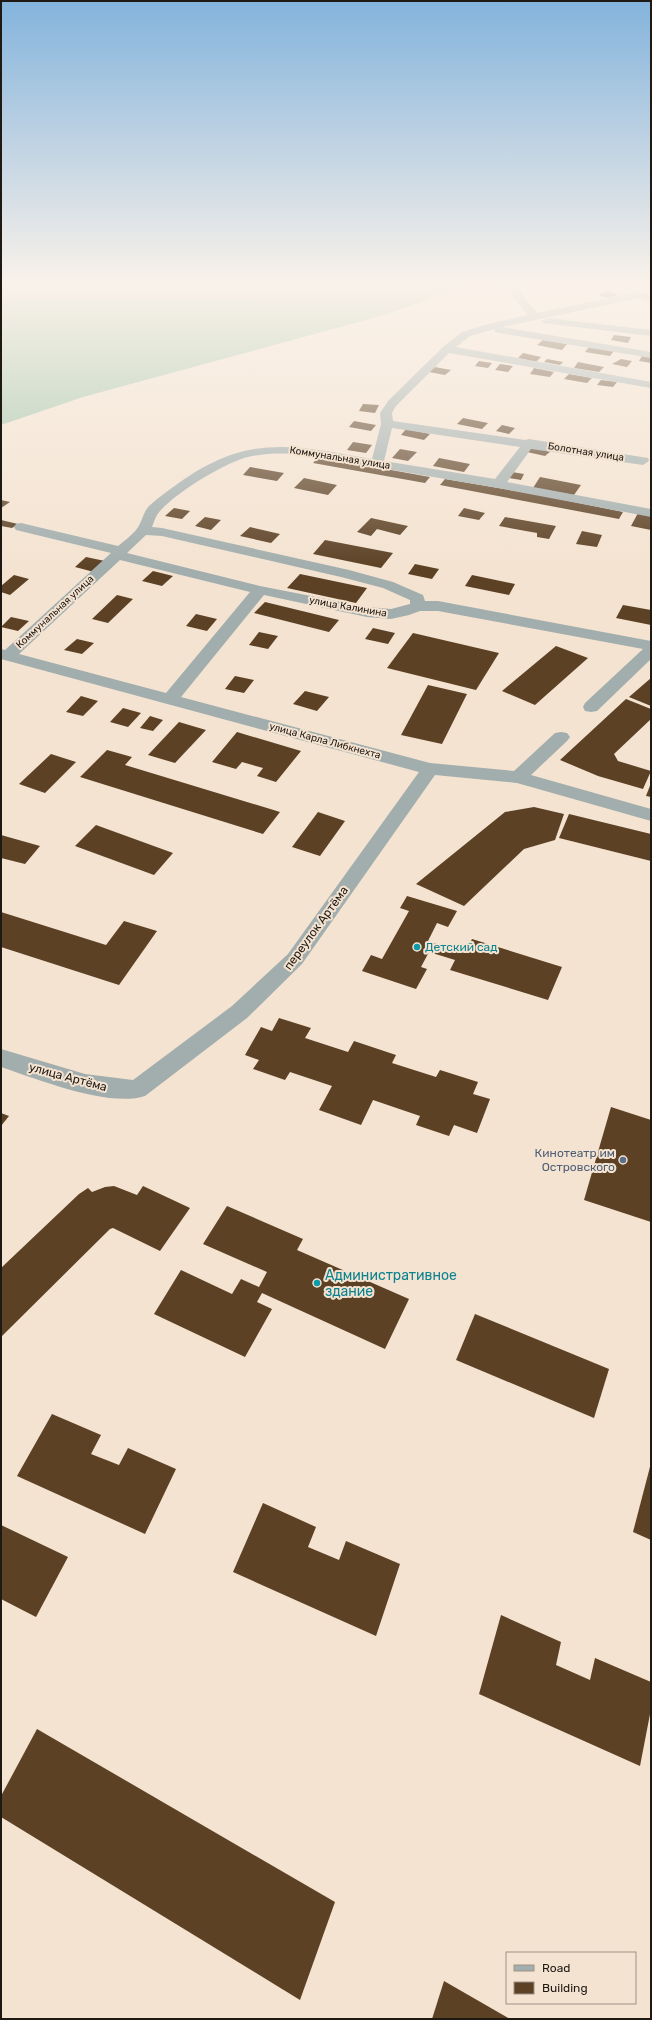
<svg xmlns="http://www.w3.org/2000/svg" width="652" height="2020" viewBox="0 0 652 2020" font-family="Rubik,sans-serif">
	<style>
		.forest { fill: #9ec4a8 }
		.building { fill: #5c4125 }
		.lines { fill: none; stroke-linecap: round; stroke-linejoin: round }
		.minor { fill: #a2aead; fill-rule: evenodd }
		.culture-dot { fill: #0f9aa8; stroke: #f4e3d1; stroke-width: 1.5 }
		.service-dot { fill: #5c6f8a; stroke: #f4e3d1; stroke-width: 1.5 }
		.labels { text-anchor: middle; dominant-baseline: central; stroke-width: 4; stroke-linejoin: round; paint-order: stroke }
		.far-street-label { font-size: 10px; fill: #1f1913; stroke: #f4e3d1 }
		.street-label { font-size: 12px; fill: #1f1913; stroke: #f4e3d1 }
		.culture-label { font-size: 12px; fill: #0d838f; stroke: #f4e3d1; text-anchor: start }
		.service-label { font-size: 12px; fill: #4e5e75; stroke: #f4e3d1; text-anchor: end }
		.near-culture-label { font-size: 14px; fill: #0d838f; stroke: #f4e3d1; text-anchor: start }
	</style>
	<rect width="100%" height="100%" fill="#f4e3d1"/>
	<path class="forest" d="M1,285H466L388,314L83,397L1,425Z"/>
	<g class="building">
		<path d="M608,291L618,295L608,298L598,295Z"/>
		<path d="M614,335L631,337L628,343L611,340Z"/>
		<path d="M543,340L567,344L562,350L537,345Z"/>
		<path d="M589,347L614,351L610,356L585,352Z"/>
		<path d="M523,353L541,357L536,362L518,358Z"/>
		<path d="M642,356L651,357V363L639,361Z"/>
		<path d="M547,359L563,362L560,365L544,362Z"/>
		<path d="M621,359L632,361L627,367L612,364Z"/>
		<path d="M479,361L492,363L488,368L475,366Z"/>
		<path d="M578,362L604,367L599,372L574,368Z"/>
		<path d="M500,364L513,366L508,372L495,370Z"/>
		<path d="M435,367L451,370L445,375L429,372Z"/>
		<path d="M534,368L554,372L550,377L530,374Z"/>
		<path d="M569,374L592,378L587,383L564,379Z"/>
		<path d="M601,380L617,382L613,387L597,385Z"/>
		<path d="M363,404L379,405L375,413L359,411Z"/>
		<path d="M463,418L488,423L482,429L457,424Z"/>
		<path d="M354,421L376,425L371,431L349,427Z"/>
		<path d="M502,425L515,428L509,434L496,431Z"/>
		<path d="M406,429L430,434L424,440L401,435Z"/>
		<path d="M353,442L372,445L366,453L347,450Z"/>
		<path d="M532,447L551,451L545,456L527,452Z"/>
		<path d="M400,449L417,452L408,461L392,458Z"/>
		<path d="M319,457L430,477L425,483L313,463Z"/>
		<path d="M439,458L470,464L464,472L433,466Z"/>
		<path d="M250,467L284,473L277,481L243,475Z"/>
		<path d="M512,472L524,474L521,480L509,478Z"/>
		<path d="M540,477L581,485L574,495L533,488Z"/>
		<path d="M304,478L337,485L328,495L294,488Z"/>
		<path d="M445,479L539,495L623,512L619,519L440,485Z"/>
		<path d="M1,500L10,502L1,508Z"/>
		<path d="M174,508L190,511L182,519L165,516Z"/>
		<path d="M464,508L485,513L479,520L458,516Z"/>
		<path d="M638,513L651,515V530L631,526Z"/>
		<path d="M205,517L221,520L211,530L195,526Z"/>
		<path d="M505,517L556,526L549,539L537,537V533L499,526Z"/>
		<path d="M371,518L408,526L400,535L377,529L371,536L357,532Z"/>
		<path d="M1,520L18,524L12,528L1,526Z"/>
		<path d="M250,527L280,534L271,543L240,536Z"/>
		<path d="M582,531L602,535L597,547L576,544Z"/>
		<path d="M325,540L393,553L381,568L313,554Z"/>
		<path d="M86,557L105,561L94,572L75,567Z"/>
		<path d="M415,564L439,569L432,579L408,574Z"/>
		<path d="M153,571L173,576L162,586L142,581Z"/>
		<path d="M300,574L367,588L356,603L287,588Z"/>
		<path d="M14,575L29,579L10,595L1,592V586Z"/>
		<path d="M472,575L515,584L509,595L465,586Z"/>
		<path d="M117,595L133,599L108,623L92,619Z"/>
		<path d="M265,602L339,620L329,632L254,613Z"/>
		<path d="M623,605L651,610V625L616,618Z"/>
		<path d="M196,614L217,619L207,631L186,626Z"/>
		<path d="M11,617L29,621L18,631L1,627Z"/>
		<path d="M373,628L395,633L388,644L365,639Z"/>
		<path d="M259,632L278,636L268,649L249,645Z"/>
		<path d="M413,633L499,653L476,690L387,668Z"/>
		<path d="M77,639L94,643L82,654L64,650Z"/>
		<path d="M556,646L588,658L535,705L502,691Z"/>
		<path d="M235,676L254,680L244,693L225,689Z"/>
		<path d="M651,678V706L629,697Z"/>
		<path d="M428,685L467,694L442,744L401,735Z"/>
		<path d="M305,691L329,697L317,711L293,704Z"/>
		<path d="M81,696L98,701L83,716L66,712Z"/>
		<path d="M626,699L651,709V719L614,754L618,761L651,771L643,789L598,776L560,760Z"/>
		<path d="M123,708L141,713L128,727L110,722Z"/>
		<path d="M150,716L163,720L153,731L140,728Z"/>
		<path d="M179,722L206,730L175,763L148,755Z"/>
		<path d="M237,732L301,751L276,782L257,776L263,768L242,762L236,769L212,762Z"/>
		<path d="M107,750L132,757L125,765L280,812L263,834L80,777Z"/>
		<path d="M51,754L76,762L45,793L19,784Z"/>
		<path d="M651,783V797L646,796Z"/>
		<path d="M534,807L564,814L555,840L524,849L464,906L416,884L505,812Z"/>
		<path d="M318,812L345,821L320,856L292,847Z"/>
		<path d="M569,814L651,834V861L559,838Z"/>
		<path d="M96,825L173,853L154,875L75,846Z"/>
		<path d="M1,835L40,846L25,864L1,858Z"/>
		<path d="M407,896L457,911L448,927L437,923L428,941L465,953L472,939L562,967L548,1000L450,970L455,960L429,952L421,967L427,969L416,989L362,971L371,955L382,959L409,911L400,908Z"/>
		<path d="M1,912L106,945L124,921L157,931L119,985L1,947Z"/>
		<path d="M279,1018L311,1028L305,1038L348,1052L354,1041L396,1055L392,1063L436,1077L440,1070L478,1082L473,1094L490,1099L477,1133L454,1125L449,1136L416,1125L420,1116L373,1100L361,1125L319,1110L332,1086L290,1072L285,1080L253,1069L259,1060L245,1055L261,1027L272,1031Z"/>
		<path d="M611,1107L651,1120V1222L584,1200Z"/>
		<path d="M1,1113L9,1116L1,1126Z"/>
		<path d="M114,1186L137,1195L143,1186L190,1208L160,1251L113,1228L110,1229L1,1337V1268L79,1194L88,1188L92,1192L105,1187Z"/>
		<path d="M227,1206L303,1239L297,1250L409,1299L385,1349L262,1293L257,1302L272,1309L245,1357L154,1314L181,1270L232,1294L241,1279L259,1287L267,1272L203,1244Z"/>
		<path d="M475,1314L609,1369L594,1418L456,1360Z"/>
		<path d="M52,1414L101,1435L91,1454L119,1465L128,1448L176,1469L145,1534L17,1476Z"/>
		<path d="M651,1463V1540L633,1532Z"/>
		<path d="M263,1503L316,1527L308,1547L339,1560L346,1541L400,1564L376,1636L233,1572Z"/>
		<path d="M1,1525L68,1557L36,1617L1,1599Z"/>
		<path d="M501,1615L561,1642L556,1665L590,1680L595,1658L651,1682V1709L640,1766L479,1694Z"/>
		<path d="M37,1729L335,1902L300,2000L1,1817V1796Z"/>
		<path d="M444,1981L510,2019H432Z"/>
	</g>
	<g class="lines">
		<g class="minor">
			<path d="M504,285L520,286L523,296L537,313L639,292L651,295V301L639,298L502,327L651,352V358L499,333L495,332V329L470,336L456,347L651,382V388L449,353L396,406L392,413L393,421L525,440L529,439L648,458L649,461L643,465L531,449L507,482L651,509V517L498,488L299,454C281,453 261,453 244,458C220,466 177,492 160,511C156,515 154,522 152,527L162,528L349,570L393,582L423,595L425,601H438L651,641V659L597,711L591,712L585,711L583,707L585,703L643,649L438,611H420L409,615L391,619L367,617L264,595L181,697L430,763L514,771L555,733L561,732L567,733L570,737L567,741L531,775L651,809V821L517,783L435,775L302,964L247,1018L145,1096C109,1108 37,1079 1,1067V1049L85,1074L133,1080L232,1006L288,954L419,772L1,659V649L5,650L111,553L16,530L14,527L16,524L21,523L118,546C124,541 131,536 136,530C142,523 143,512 149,506C160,496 172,488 183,480C251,433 297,446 372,459L381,424L380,413L388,401L443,347L462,332L488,324L528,315L513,297L511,290ZM392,428L520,447L495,479L384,461ZM146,535L162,536L341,577L383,588L410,600V604L391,609L367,607L260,586L127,553ZM120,560L250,592L166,693L19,654Z"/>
			<path d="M547,318L651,330V336L543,323L542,321Z"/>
		</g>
	</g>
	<linearGradient id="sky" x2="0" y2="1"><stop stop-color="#83b3dc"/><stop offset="0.5" stop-color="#faf2ea"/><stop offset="1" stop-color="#faf2ea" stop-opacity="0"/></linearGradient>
	<rect width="652" height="568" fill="url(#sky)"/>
	<g class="culture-dot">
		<circle cx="417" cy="947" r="4"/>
		<circle cx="317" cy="1283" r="4"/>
	</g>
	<circle class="service-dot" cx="623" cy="1160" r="4"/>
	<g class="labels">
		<g class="far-street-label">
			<text transform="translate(586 452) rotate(9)">Болотная улица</text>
			<text transform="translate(340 458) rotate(9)">Коммунальная улица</text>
			<text transform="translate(348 607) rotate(10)">улица Калинина</text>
			<text transform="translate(55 612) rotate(-43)">Коммунальная улица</text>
			<text transform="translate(325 741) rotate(15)">улица Карла Либкнехта</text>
		</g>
		<g class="street-label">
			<text transform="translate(316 928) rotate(-54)">переулок Артёма</text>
			<text transform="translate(68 1077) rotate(15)">улица Артёма</text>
		</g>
		<g class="culture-label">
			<text x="425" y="947">Детский сад</text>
		</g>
		<g class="service-label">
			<text x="615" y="1153">Кинотеатр им<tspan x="615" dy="14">Островского</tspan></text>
		</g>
		<g class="near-culture-label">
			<text x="325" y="1275">Административное<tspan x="325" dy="16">здание</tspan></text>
		</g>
	</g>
	<rect width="652" height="2020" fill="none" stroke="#1f1913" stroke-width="4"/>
	<rect x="506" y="1952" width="130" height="52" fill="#f4e3d1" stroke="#9f9285"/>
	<rect x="514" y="1965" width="20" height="6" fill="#a2aead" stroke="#9f9285"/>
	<text x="542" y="1972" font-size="12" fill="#1f1913">Road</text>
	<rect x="514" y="1982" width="20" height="12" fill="#5c4125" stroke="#9f9285"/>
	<text x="542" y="1992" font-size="12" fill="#1f1913">Building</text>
</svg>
